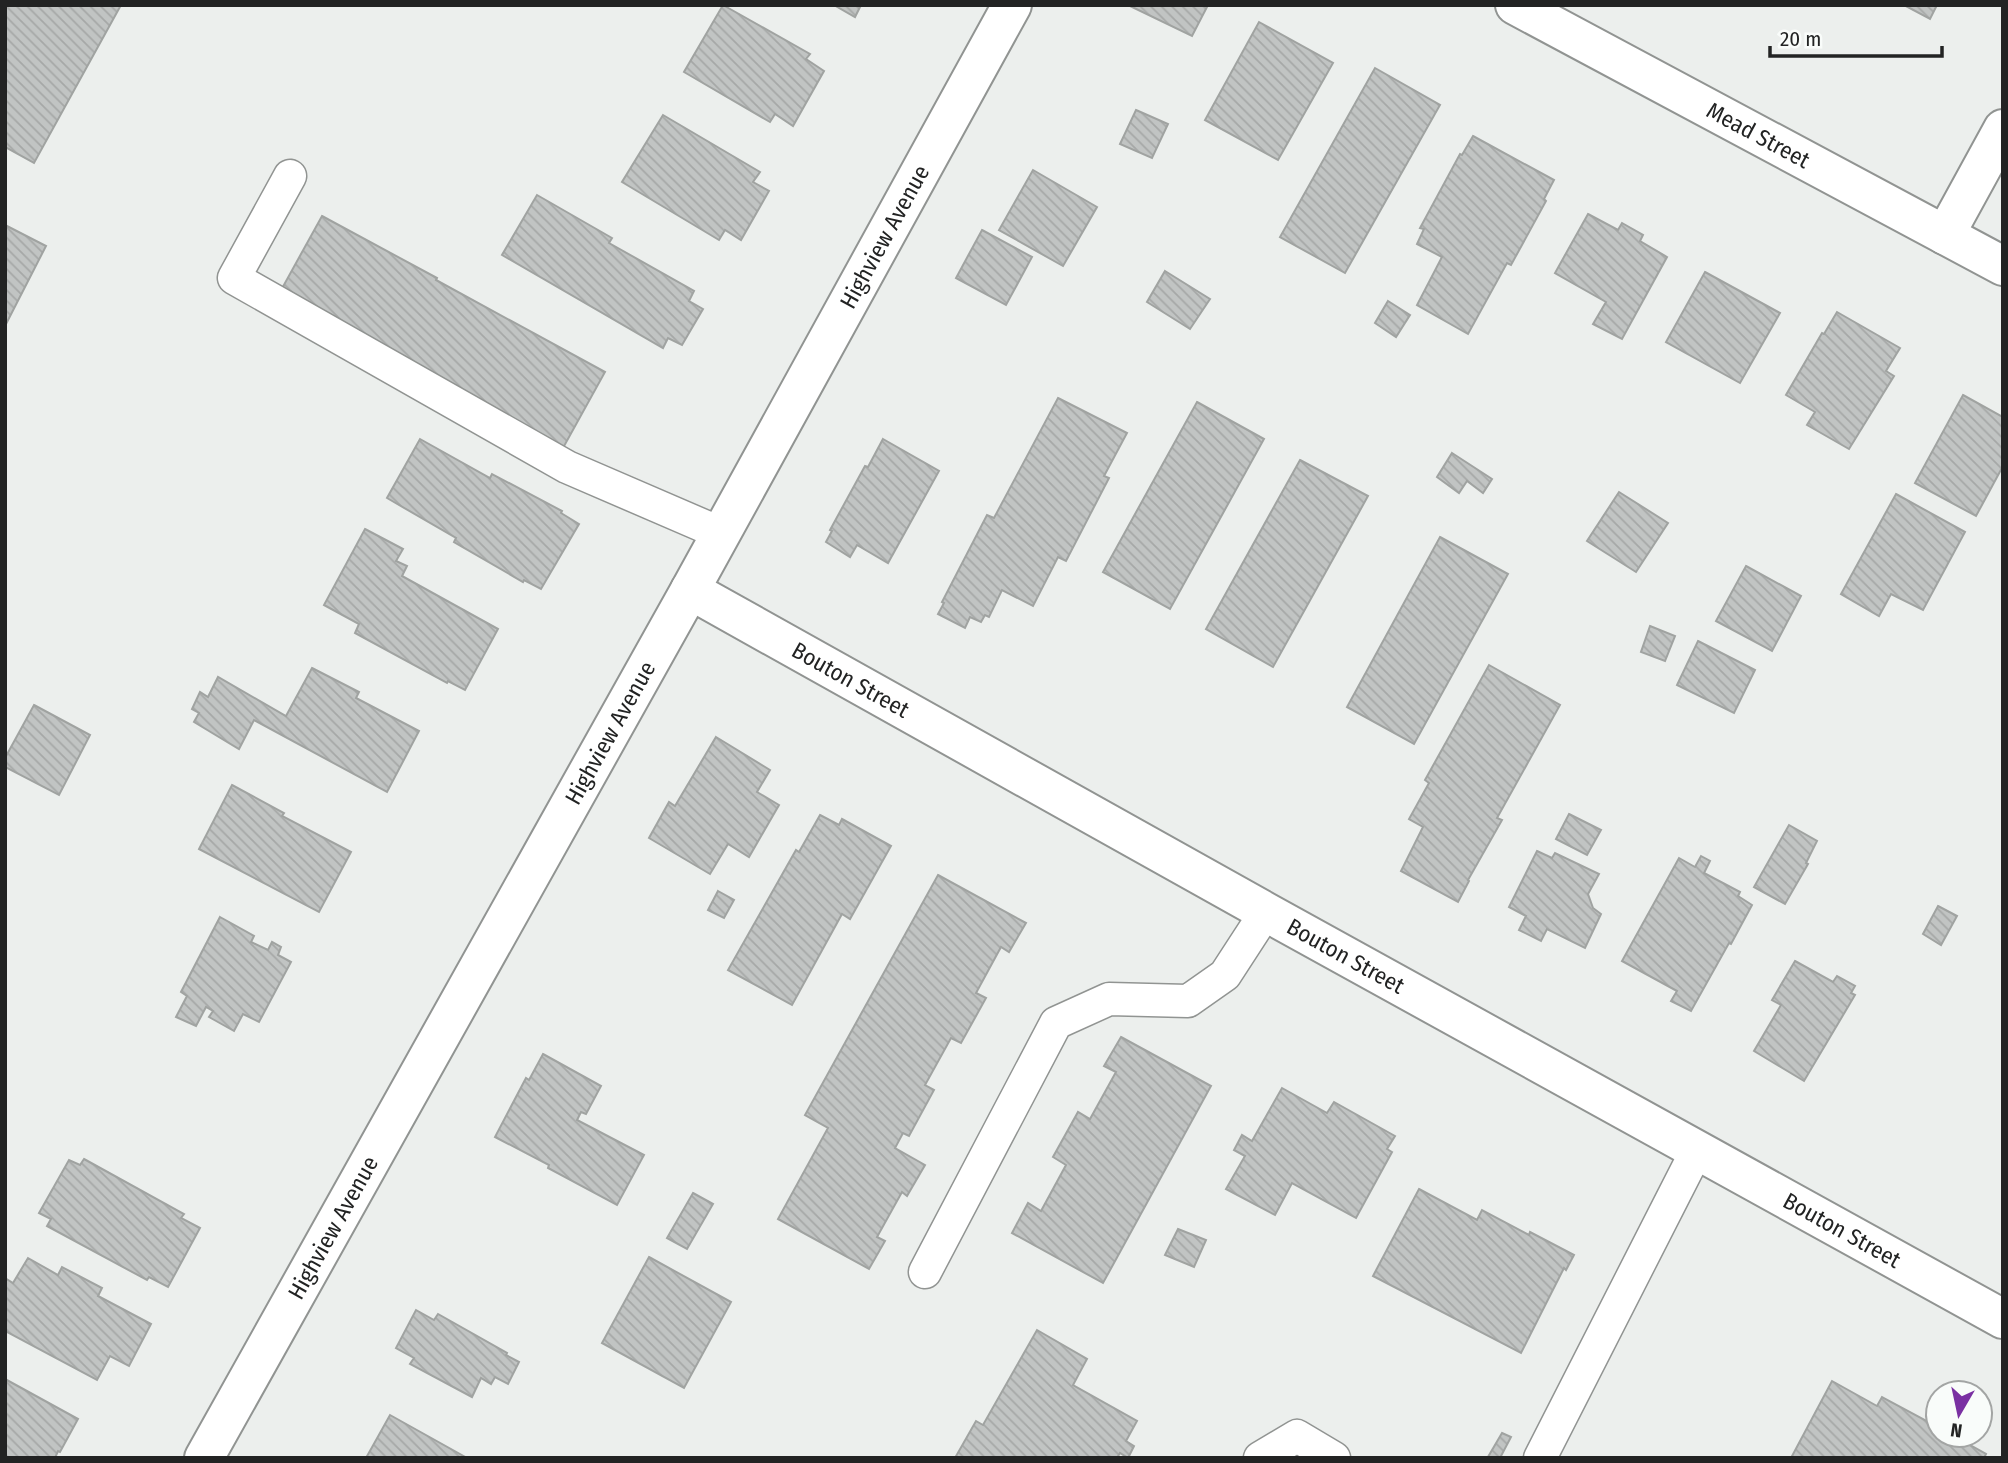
<svg xmlns="http://www.w3.org/2000/svg" width="2008" height="1463" viewBox="0 0 2008 1463" font-family="'Fira Sans Condensed',sans-serif">
	<style>
		.building { fill: url(#building-back-hatch); stroke: #a0a3a1; stroke-width: 2 }
		.lines { fill: none; stroke-linecap: round; stroke-linejoin: round }
		.lane-casing { stroke: #919492; stroke-width: 35 }
		.street-casing { stroke: #919492; stroke-width: 42 }
		.lane { stroke: #fff; stroke-width: 32 }
		.street { stroke: #fff; stroke-width: 38 }
		.labels { text-anchor: middle; dominant-baseline: central; stroke-width: 7; stroke-linejoin: round; paint-order: stroke }
		.street-label { font-size: 23px; fill: #222323; stroke: #f9fcfa }
	</style>
	<defs>
		<pattern id="building-back-hatch" width="6" height="6" patternUnits="userSpaceOnUse" patternTransform="scale(1.75)"><rect width="6" height="6" fill="#c1c4c3"/><path d="M-1 5l2 2M0 0l6 6M5-1l2 2" fill="none" stroke="#a6a8a7"/></pattern>
	</defs>
	<rect width="100%" height="100%" fill="#ecefed"/>
	<g class="building">
		<path d="M5,5H121L34,163L5,147Z"/>
		<path d="M723,5L810,54L806,59L824,71L793,126L775,114L770,122L684,72Z"/>
		<path d="M834,5H861L855,17Z"/>
		<path d="M1128,5H1208L1192,36Z"/>
		<path d="M1904,5H1937L1930,19Z"/>
		<path d="M1259,22L1333,63L1278,160L1205,120Z"/>
		<path d="M1375,68L1440,105L1345,273L1280,237Z"/>
		<path d="M1136,110L1168,124L1152,158L1120,144Z"/>
		<path d="M663,115L760,172L753,182L769,191L741,240L725,230L719,240L622,182Z"/>
		<path d="M1473,136L1554,180L1544,199L1546,201L1511,265L1507,263L1468,334L1417,305L1442,257L1417,244L1424,229L1420,228L1460,154L1462,155Z"/>
		<path d="M1033,170L1097,207L1063,266L999,230Z"/>
		<path d="M537,195L612,238L609,243L694,291L689,301L703,309L682,345L668,338L663,348L502,255Z"/>
		<path d="M1588,214L1618,230L1622,223L1643,235L1640,241L1667,257L1622,339L1593,324L1606,302L1555,273Z"/>
		<path d="M322,216L437,278L436,280L605,372L563,448L280,292Z"/>
		<path d="M5,225L46,246L5,326Z"/>
		<path d="M982,230L1032,257L1006,305L956,278Z"/>
		<path d="M1165,271L1210,299L1190,329L1147,302Z"/>
		<path d="M1705,272L1780,313L1740,383L1666,342Z"/>
		<path d="M1388,301L1410,315L1396,337L1375,323Z"/>
		<path d="M1837,312L1900,348L1886,371L1894,376L1849,449L1807,425L1815,412L1786,395L1822,333L1824,334Z"/>
		<path d="M1963,395L2003,417V466L1976,516L1915,483Z"/>
		<path d="M1058,398L1127,433L1104,476L1109,478L1066,561L1058,557L1033,606L1002,590L989,617L985,615L981,622L970,617L965,628L938,614L944,603L942,602L987,515L994,518Z"/>
		<path d="M1197,402L1264,439L1170,609L1103,572Z"/>
		<path d="M420,439L490,478L492,474L562,511L561,513L579,524L541,589L524,580L523,582L454,542L456,538L387,498Z"/>
		<path d="M883,439L939,471L888,563L857,545L850,557L826,542L832,531L830,530L865,466L868,467Z"/>
		<path d="M1452,453L1492,479L1483,493L1467,481L1459,493L1437,477Z"/>
		<path d="M1300,460L1368,496L1273,667L1206,629Z"/>
		<path d="M1619,492L1668,523L1636,572L1587,541Z"/>
		<path d="M1896,494L1965,532L1923,610L1891,594L1879,616L1841,594Z"/>
		<path d="M365,529L403,549L396,561L407,566L402,576L498,629L465,690L448,681L447,683L355,633L359,624L324,605Z"/>
		<path d="M1440,537L1508,574L1414,744L1347,707Z"/>
		<path d="M1746,566L1801,596L1772,651L1716,621Z"/>
		<path d="M1650,626L1675,636L1665,661L1641,652Z"/>
		<path d="M1698,641L1755,670L1734,713L1677,685Z"/>
		<path d="M1489,665L1560,705L1497,818L1502,820L1468,880L1469,881L1458,902L1401,871L1423,827L1409,819L1429,783L1425,780Z"/>
		<path d="M312,668L359,692L356,698L419,731L387,792L254,720L239,749L194,722L199,713L192,709L200,692L208,697L218,677L286,716Z"/>
		<path d="M34,705L90,735L59,795L5,767V758Z"/>
		<path d="M716,737L770,770L757,792L779,805L749,857L728,844L710,874L649,838L669,802L675,806Z"/>
		<path d="M232,785L284,813L282,816L351,852L319,912L199,849Z"/>
		<path d="M1569,814L1601,830L1587,855L1556,839Z"/>
		<path d="M820,815L839,825L842,819L891,846L850,919L842,914L792,1005L728,970L796,850L799,852Z"/>
		<path d="M1789,825L1817,841L1806,863L1808,864L1785,904L1754,887Z"/>
		<path d="M1537,851L1552,858L1555,853L1599,874L1588,894L1593,908L1601,914L1585,948L1547,929L1541,941L1519,930L1526,916L1509,907Z"/>
		<path d="M1701,856L1710,861L1704,873L1740,892L1738,896L1752,905L1731,944L1729,943L1691,1011L1671,1001L1677,991L1622,961L1679,858L1695,867Z"/>
		<path d="M938,875L1026,923L1009,952L1001,947L976,993L986,998L961,1043L951,1038L925,1085L934,1090L909,1136L903,1133L895,1148L925,1165L907,1196L902,1192L877,1237L885,1241L869,1269L778,1219L828,1128L805,1115Z"/>
		<path d="M718,891L734,900L724,918L708,910Z"/>
		<path d="M1938,906L1957,916L1941,945L1923,934Z"/>
		<path d="M220,917L254,936L251,942L268,950L272,942L281,947L278,955L291,962L259,1022L243,1014L234,1031L209,1017L213,1011L206,1007L196,1026L176,1017L187,996L181,992Z"/>
		<path d="M1795,961L1833,982L1837,976L1855,986L1851,993L1855,995L1804,1081L1754,1051L1781,1005L1772,1000Z"/>
		<path d="M1121,1037L1211,1086L1103,1283L1012,1233L1028,1203L1041,1211L1066,1165L1053,1157L1078,1112L1090,1119L1116,1072L1104,1066Z"/>
		<path d="M543,1054L601,1086L586,1114L581,1112L577,1120L644,1155L617,1205L548,1168L549,1165L495,1137L526,1078L529,1080Z"/>
		<path d="M1282,1088L1327,1113L1334,1102L1395,1136L1387,1149L1392,1152L1356,1218L1292,1183L1275,1215L1226,1189L1245,1156L1234,1150L1242,1135L1252,1141Z"/>
		<path d="M84,1159L184,1214L181,1218L200,1228L168,1287L149,1277L147,1280L47,1226L51,1219L39,1213L69,1160L80,1165Z"/>
		<path d="M1419,1189L1477,1220L1482,1210L1529,1235L1530,1232L1574,1255L1566,1270L1564,1268L1521,1353L1373,1276Z"/>
		<path d="M693,1193L713,1204L687,1249L667,1238Z"/>
		<path d="M1178,1229L1206,1240L1194,1267L1165,1255Z"/>
		<path d="M649,1257L731,1302L684,1388L602,1343Z"/>
		<path d="M28,1258L58,1275L62,1267L102,1288L98,1296L151,1324L129,1366L110,1356L97,1380L5,1331V1278L13,1283Z"/>
		<path d="M416,1310L434,1320L438,1314L507,1353L506,1355L519,1362L508,1384L495,1377L491,1384L481,1378L472,1397L410,1364L414,1358L396,1348Z"/>
		<path d="M1037,1330L1087,1359L1073,1385L1137,1421L1126,1441L1134,1446L1128,1458L1120,1453L1117,1458H955L976,1421L983,1425Z"/>
		<path d="M5,1379L78,1419L60,1452L58,1451L55,1458H5Z"/>
		<path d="M1832,1381L1877,1406L1882,1397L1938,1427V1435H1952L1986,1454L1984,1458H1791Z"/>
		<path d="M390,1415L467,1458H366Z"/>
		<path d="M1502,1433L1511,1437L1500,1458L1488,1457Z"/>
	</g>
	<g class="lines">
		<g class="lane-casing">
			<g id="lane">
				<path d="M290,176L234,278L567,467L720,533"/>
				<path d="M925,1272L1056,1023L1109,999L1188,1001L1225,975L1266,912"/>
				<path d="M1260,1458L1297,1436L1334,1458"/>
				<path d="M1540,1458L1697,1150"/>
			</g>
		</g>
		<g class="street-casing">
			<g id="street">
				<path id="s1" d="M1515,5L2003,266"/>
				<path d="M1945,235L2003,129"/>
				<path id="s2" d="M690,590L1266,912L2003,1319"/>
				<path id="s3" d="M204,1458L690,590L1012,5"/>
			</g>
		</g>
		<use href="#lane" class="lane"/>
		<use href="#street" class="street"/>
	</g>
	<g class="labels">
		<g class="street-label">
			<text stroke="none"><textPath href="#s1" startOffset="276">Mead Street</textPath></text>
			<text stroke="none"><textPath href="#s3" startOffset="1398">Highview Avenue</textPath></text>
			<text stroke="none"><textPath href="#s2" startOffset="184">Bouton Street</textPath></text>
			<text stroke="none"><textPath href="#s3" startOffset="831">Highview Avenue</textPath></text>
			<text stroke="none"><textPath href="#s2" startOffset="751">Bouton Street</textPath></text>
			<text stroke="none"><textPath href="#s3" startOffset="264">Highview Avenue</textPath></text>
			<text stroke="none"><textPath href="#s2" startOffset="1318">Bouton Street</textPath></text>
		</g>
	</g>
	<rect width="2008" height="1463" fill="none" stroke="#222323" stroke-width="14"/>
	<g transform="translate(1959 1414) rotate(189)"><circle r="33" fill="#f9fcfa" stroke="#a3a5a4" stroke-width="2"/>
	<path d="M0-5L12 26L0 18L-12 26Z" fill="#7a30a2"/>
	<text y="-10" font-size="19" font-weight="bold" text-anchor="middle" fill="#222323">N</text>
	</g>
	<path d="M1770 46v10h172v-10" fill="none" stroke="#222323" stroke-width="3.5"/>
	<text x="1780" y="46" font-size="21" fill="#222323" stroke="#f9fcfa" stroke-width="5" paint-order="stroke">20 m</text>
</svg>
